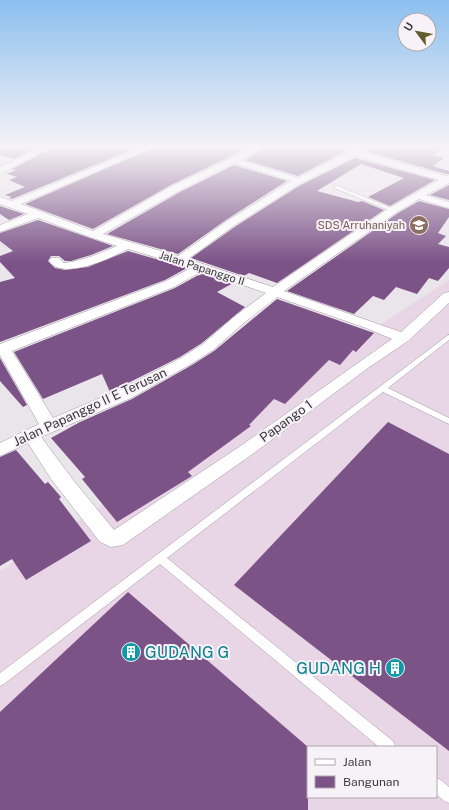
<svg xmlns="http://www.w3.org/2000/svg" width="449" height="810" viewBox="0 0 449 810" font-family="'Public Sans',sans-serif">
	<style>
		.industrial { fill: #e8d6e7; fill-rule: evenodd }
		.building { fill: #7c5387 }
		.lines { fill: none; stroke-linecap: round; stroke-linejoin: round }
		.service-casing { stroke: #9f9aa0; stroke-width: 1 }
		.minor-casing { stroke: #9f9aa0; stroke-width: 1 }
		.service { fill: #fff; fill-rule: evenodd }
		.minor { fill: #fff; fill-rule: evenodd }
		.labels { text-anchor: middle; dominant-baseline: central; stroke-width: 4; stroke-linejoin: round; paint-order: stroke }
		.far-education-label { font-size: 11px; fill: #785e54; stroke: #f7f2f8; text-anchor: end }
		.far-street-label { font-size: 11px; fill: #3b393b; stroke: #f7f2f8 }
		.street-label { font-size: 13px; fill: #3b393b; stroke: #f7f2f8 }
		.near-culture-label { font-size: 16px; fill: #0d838f; stroke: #f7f2f8; text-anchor: start }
	</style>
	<rect width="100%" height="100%" fill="#eae5eb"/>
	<path class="industrial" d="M449,280V810H0V571ZM308,747H436V797H308Z"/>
	<g class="building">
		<path d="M0,148H36L14,159L0,155Z"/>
		<path d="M52,148H136L12,199L9,198L12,197L5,195L25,187L9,180L17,177L7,174L16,170L12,169Z"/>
		<path d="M153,148H248L171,185L93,229L25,204Z"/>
		<path d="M265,148H345L344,152L298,176L245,160Z"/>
		<path d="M368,148H444L433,155L444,158L433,166L449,171V174H446L365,151Z"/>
		<path d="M355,158L435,180L390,206L368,197L404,178L361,164L317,191L358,202L362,201L384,210L277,283L249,273L244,276L191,258L236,226L299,186Z"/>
		<path d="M234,165L287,181L226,220L178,254L107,234L180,192Z"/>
		<path d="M449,185V200L430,195Z"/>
		<path d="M419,201L449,209V217L438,233L446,236L438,244L449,247V268L438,281L429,278L417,294L396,287L384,300L373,296L354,314L287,291L398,213Z"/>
		<path d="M0,206L24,214L9,220L0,214Z"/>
		<path d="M38,220L113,246L91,255L71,261H65L59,256H51L48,261L55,268L65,270L88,267L128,251L187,268L165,280L0,342V282L15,278L0,262V256L13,251L0,241V233Z"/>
		<path d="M202,273L233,283L217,292L245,307L202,343L180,357L110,392L102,374L43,399L14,352L175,288Z"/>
		<path d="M277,299L374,333L356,352L353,350L340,365L329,360L285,404L274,399L249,425L251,426L188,472L192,476L117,522L82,479L85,477L51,438L80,422L132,399L192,365L214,351Z"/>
		<path d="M0,358L27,405L23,407L0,381Z"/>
		<path d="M388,422L449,454V751L234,585Z"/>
		<path d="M16,450L45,484L48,482L61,497L59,499L91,541L26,580L12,559L0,566V457Z"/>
		<path d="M128,592L308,747V810H0V712Z"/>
	</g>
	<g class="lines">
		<g class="service-casing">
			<g id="service">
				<path d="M334,186H338L396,210L391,211L334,188Z"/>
				<path d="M449,335V340L388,388L449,418V424L383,392L167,558L394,742L395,747H379L160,564L4,684L0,686V673L447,336Z"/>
				<path d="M436,778L441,780L449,787V803L444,801L436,794Z"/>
			</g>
		</g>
		<g class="minor-casing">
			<g id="minor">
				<path d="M40,148H51L0,174V167Z"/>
				<path d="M140,148H152L21,204L93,231L172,186L252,148H264L241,160L298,178L346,153L345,151L346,149L367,148L362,152L446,176L449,175V183L426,195L449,202V208L419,199L397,212L284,291L401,332L444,293L449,292V303L408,341L368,368L254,453L123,545L111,547L100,542L51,479L28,443L0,456V443L39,424L0,355V344L166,281L191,268L128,249C111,258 63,281 49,261L51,258H59L64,263C83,261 101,253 117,246L90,237L38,218L0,232V225L28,214L0,204V197L12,201ZM355,156L439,180L389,208L273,287L188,259L235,225L298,185ZM234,163L291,181L227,221L178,256L103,234L179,191ZM202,271L266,293L235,316L203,344L181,358L119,390L53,418L12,351L174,287ZM277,297L366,328L392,339L242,445L114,530L74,481L41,437L131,398L191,364L213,350L245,322Z"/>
			</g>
		</g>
		<use href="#service" class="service"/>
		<use href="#minor" class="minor"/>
	</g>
	<linearGradient id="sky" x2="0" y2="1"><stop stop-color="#8cbfef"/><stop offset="0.56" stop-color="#f6f3f6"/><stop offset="1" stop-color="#f6f3f6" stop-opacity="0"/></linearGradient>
	<rect width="449" height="262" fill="url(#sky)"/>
	<defs>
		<g id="school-disc" transform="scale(1)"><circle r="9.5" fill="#8d6e63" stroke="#f7f2f8"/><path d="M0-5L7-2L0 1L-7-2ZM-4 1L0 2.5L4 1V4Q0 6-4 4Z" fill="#fff"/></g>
		<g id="building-disc" transform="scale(1)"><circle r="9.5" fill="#0f9aa8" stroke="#f7f2f8"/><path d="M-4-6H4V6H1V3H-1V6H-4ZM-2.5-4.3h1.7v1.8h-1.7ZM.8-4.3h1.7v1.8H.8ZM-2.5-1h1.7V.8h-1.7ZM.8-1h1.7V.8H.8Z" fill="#fff"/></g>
	</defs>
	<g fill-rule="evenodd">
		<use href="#school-disc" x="419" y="225"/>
		<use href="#building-disc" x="131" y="652"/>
		<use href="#building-disc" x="395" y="668"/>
	</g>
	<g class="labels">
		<g class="far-education-label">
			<text x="405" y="225">SDS Arruhaniyah</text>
		</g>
		<g class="far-street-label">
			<text transform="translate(202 268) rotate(18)">Jalan Papanggo II</text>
		</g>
		<g class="street-label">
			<text transform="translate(90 407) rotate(-25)">Jalan Papanggo II E Terusan</text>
			<text transform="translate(286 421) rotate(-36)">Papango 1</text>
		</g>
		<g class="near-culture-label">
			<text x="145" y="652">GUDANG G</text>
			<text x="381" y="668" text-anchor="end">GUDANG H</text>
		</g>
	</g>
	<rect x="307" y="746" width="130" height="52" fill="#f7f2f8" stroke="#aca8ac"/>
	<rect x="315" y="759" width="20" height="6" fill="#ffffff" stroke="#aca8ac"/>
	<text x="343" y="766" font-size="12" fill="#3b393b">Jalan</text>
	<rect x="315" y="776" width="20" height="12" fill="#7c5387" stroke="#aca8ac"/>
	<text x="343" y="786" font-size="12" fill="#3b393b">Bangunan</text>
	<g transform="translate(417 32) rotate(302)"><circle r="19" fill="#f7f2f8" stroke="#aca8ac"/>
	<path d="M0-3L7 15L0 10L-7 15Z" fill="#615e2b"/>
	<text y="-6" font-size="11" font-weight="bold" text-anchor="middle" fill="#3b393b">U</text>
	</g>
</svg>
